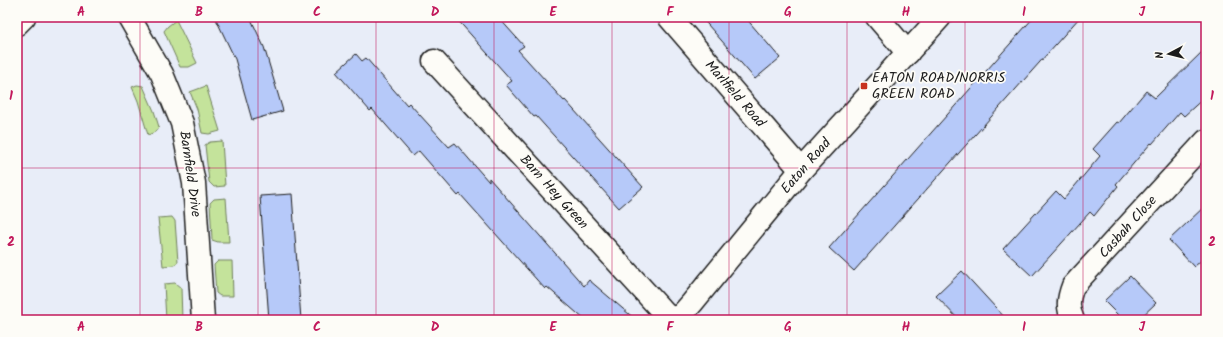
<svg xmlns="http://www.w3.org/2000/svg" width="1223" height="337" viewBox="0 0 1223 337" font-family="Kalam,sans-serif">
	<style>
		.green { fill: #c4e39b; stroke: #70805c }
		.building { fill: #b6c9f9; stroke: #1c1c1c }
		.lines { fill: none; stroke-linecap: round; stroke-linejoin: round }
		.minor-casing { stroke: #1c1c1c; stroke-width: 25 }
		.tertiary-casing { stroke: #1c1c1c; stroke-width: 25 }
		.minor { stroke: #fdfcf7; stroke-width: 22 }
		.tertiary { stroke: #fdfcf7; stroke-width: 22 }
		.grid { fill: none; stroke: #c2185b; stroke-width: 1; stroke-opacity: 0.55 }
		.poi-dot { fill: #c8321e; stroke: #fdfcf7; stroke-width: 1.5 }
		.labels { text-anchor: middle; dominant-baseline: central; stroke-width: 3.5; stroke-linejoin: round; paint-order: stroke }
		.poi-label { font-size: 14px; fill: #1c1c1c; stroke: #fdfcf7; text-anchor: start }
		.street-label { font-size: 14px; fill: #1c1c1c; stroke: #fdfcf7 }
		.neatline { fill: none; stroke: #c2185b; stroke-width: 1.5 }
		.grid-label { font-size: 13px; text-anchor: middle; font-weight: bold; fill: #c2185b }
	</style>
	<rect width="100%" height="100%" fill="#e8edf8"/>
	<filter id="ink" filterUnits="userSpaceOnUse"><feTurbulence type="fractalNoise" baseFrequency=".025" numOctaves="2"/><feDisplacementMap in="SourceGraphic" scale="8" xChannelSelector="R" yChannelSelector="G"/><feConvolveMatrix kernelMatrix="1 2 1 2 8 2 1 2 1" color-interpolation-filters="sRGB"/></filter>
	<g filter="url(#ink)">
		<g class="green">
			<path d="M176,20L197,63L189,67H180L164,31L168,26Z"/>
			<path d="M137,85L143,86L154,111L159,127L155,132L148,135L138,101L132,87Z"/>
			<path d="M206,86L220,131L209,134L202,133L197,109L190,92Z"/>
			<path d="M222,141L225,186L214,187L209,182L205,145L210,142Z"/>
			<path d="M226,198L229,242H218L212,240L210,203L214,199Z"/>
			<path d="M172,217L175,221L178,262L174,265L163,266L158,218Z"/>
			<path d="M218,261H232L233,296H220L216,293L214,265Z"/>
			<path d="M175,283L181,288L182,320H166L164,284Z"/>
		</g>
		<g class="building">
			<path d="M215,17H250L264,47L283,111L252,120L235,59Z"/>
			<path d="M455,17H498L524,46L518,50L564,101L565,100L643,187L619,208L536,116L534,117L506,85L512,81Z"/>
			<path d="M701,17H745L780,58L755,79Z"/>
			<path d="M1034,17H1080L854,271L829,248Z"/>
			<path d="M1206,48V96L1184,116L1180,112L1152,144L1151,143L1116,184L1118,186L1094,216L1090,212L1032,276L1003,249L1056,191L1064,199L1100,156L1093,149L1117,122L1119,123L1146,91L1155,98Z"/>
			<path d="M356,54L362,61L366,58L407,105L409,103L449,147L455,143L489,182V178L584,286L589,280L636,320H585L547,287L545,289L460,194L458,196L419,151L413,156L372,109L370,111L336,72Z"/>
			<path d="M292,194L301,320H269L260,196Z"/>
			<path d="M1206,205V256L1194,267L1169,240Z"/>
			<path d="M962,271L1007,320H959L936,296Z"/>
			<path d="M1130,276L1156,303L1138,320H1123L1104,301Z"/>
		</g>
		<g class="lines">
			<g class="minor-casing">
				<g id="minor">
					<path d="M129,17L162,74L182,123L194,183L203,320"/>
					<path d="M669,17L801,170"/>
					<path d="M877,17L908,53"/>
					<path d="M434,61L666,315L679,320"/>
					<path d="M677,320L692,303L801,170L940,17"/>
					<path d="M1073,320C1067,308 1068,299 1073,286L1206,141"/>
				</g>
			</g>
			<g class="tertiary-casing">
				<path id="tertiary" d="M17,24L24,17"/>
			</g>
			<use href="#minor" class="minor"/>
			<use href="#tertiary" class="tertiary"/>
		</g>
	</g>
	<path class="grid" d="M140,17V320M258,17V320M376,17V320M494,17V320M612,17V320M729,17V320M847,17V320M965,17V320M1083,17V320M17,168H1206"/>
	<rect class="poi-dot" x="860" y="82" width="8" height="8" rx="2"/>
	<g class="labels">
		<g class="poi-label">
			<text x="872" y="78">EATON ROAD/NORRIS<tspan x="872" dy="16">GREEN ROAD</tspan></text>
		</g>
		<g class="street-label">
			<text transform="translate(735 94) rotate(49)">Marlfield Road</text>
			<text transform="translate(806 166) rotate(-49)">Eaton Road</text>
			<text transform="translate(190 174) rotate(82)">Barnfield Drive</text>
			<text transform="translate(554 192) rotate(48)">Barn Hey Green</text>
			<text transform="translate(1128 227) rotate(-48)">Casbah Close</text>
		</g>
	</g>
	<rect width="1223" height="337" fill="none" stroke="#fdfcf7" stroke-width="44"/>
	<g transform="translate(1169 54) rotate(263)" stroke="#fdfcf7" stroke-width="3" paint-order="stroke">
	<path d="M0-3L7 15L0 10L-7 15Z" fill="#1c1c1c"/>
	<text y="-6" font-size="11" font-weight="bold" text-anchor="middle" fill="#1c1c1c">N</text>
	</g>
	<rect x="22" y="22" width="1179" height="293" class="neatline"/>
	<g class="grid-label">
		<text x="81" y="16">A</text>
		<text x="199" y="16">B</text>
		<text x="317" y="16">C</text>
		<text x="435" y="16">D</text>
		<text x="553" y="16">E</text>
		<text x="670" y="16">F</text>
		<text x="788" y="16">G</text>
		<text x="906" y="16">H</text>
		<text x="1024" y="16">I</text>
		<text x="1142" y="16">J</text>
		<text x="11" y="100">1</text>
		<text x="1212" y="100">1</text>
		<text x="11" y="246">2</text>
		<text x="1212" y="246">2</text>
		<text x="81" y="331">A</text>
		<text x="199" y="331">B</text>
		<text x="317" y="331">C</text>
		<text x="435" y="331">D</text>
		<text x="553" y="331">E</text>
		<text x="670" y="331">F</text>
		<text x="788" y="331">G</text>
		<text x="906" y="331">H</text>
		<text x="1024" y="331">I</text>
		<text x="1142" y="331">J</text>
	</g>
</svg>
